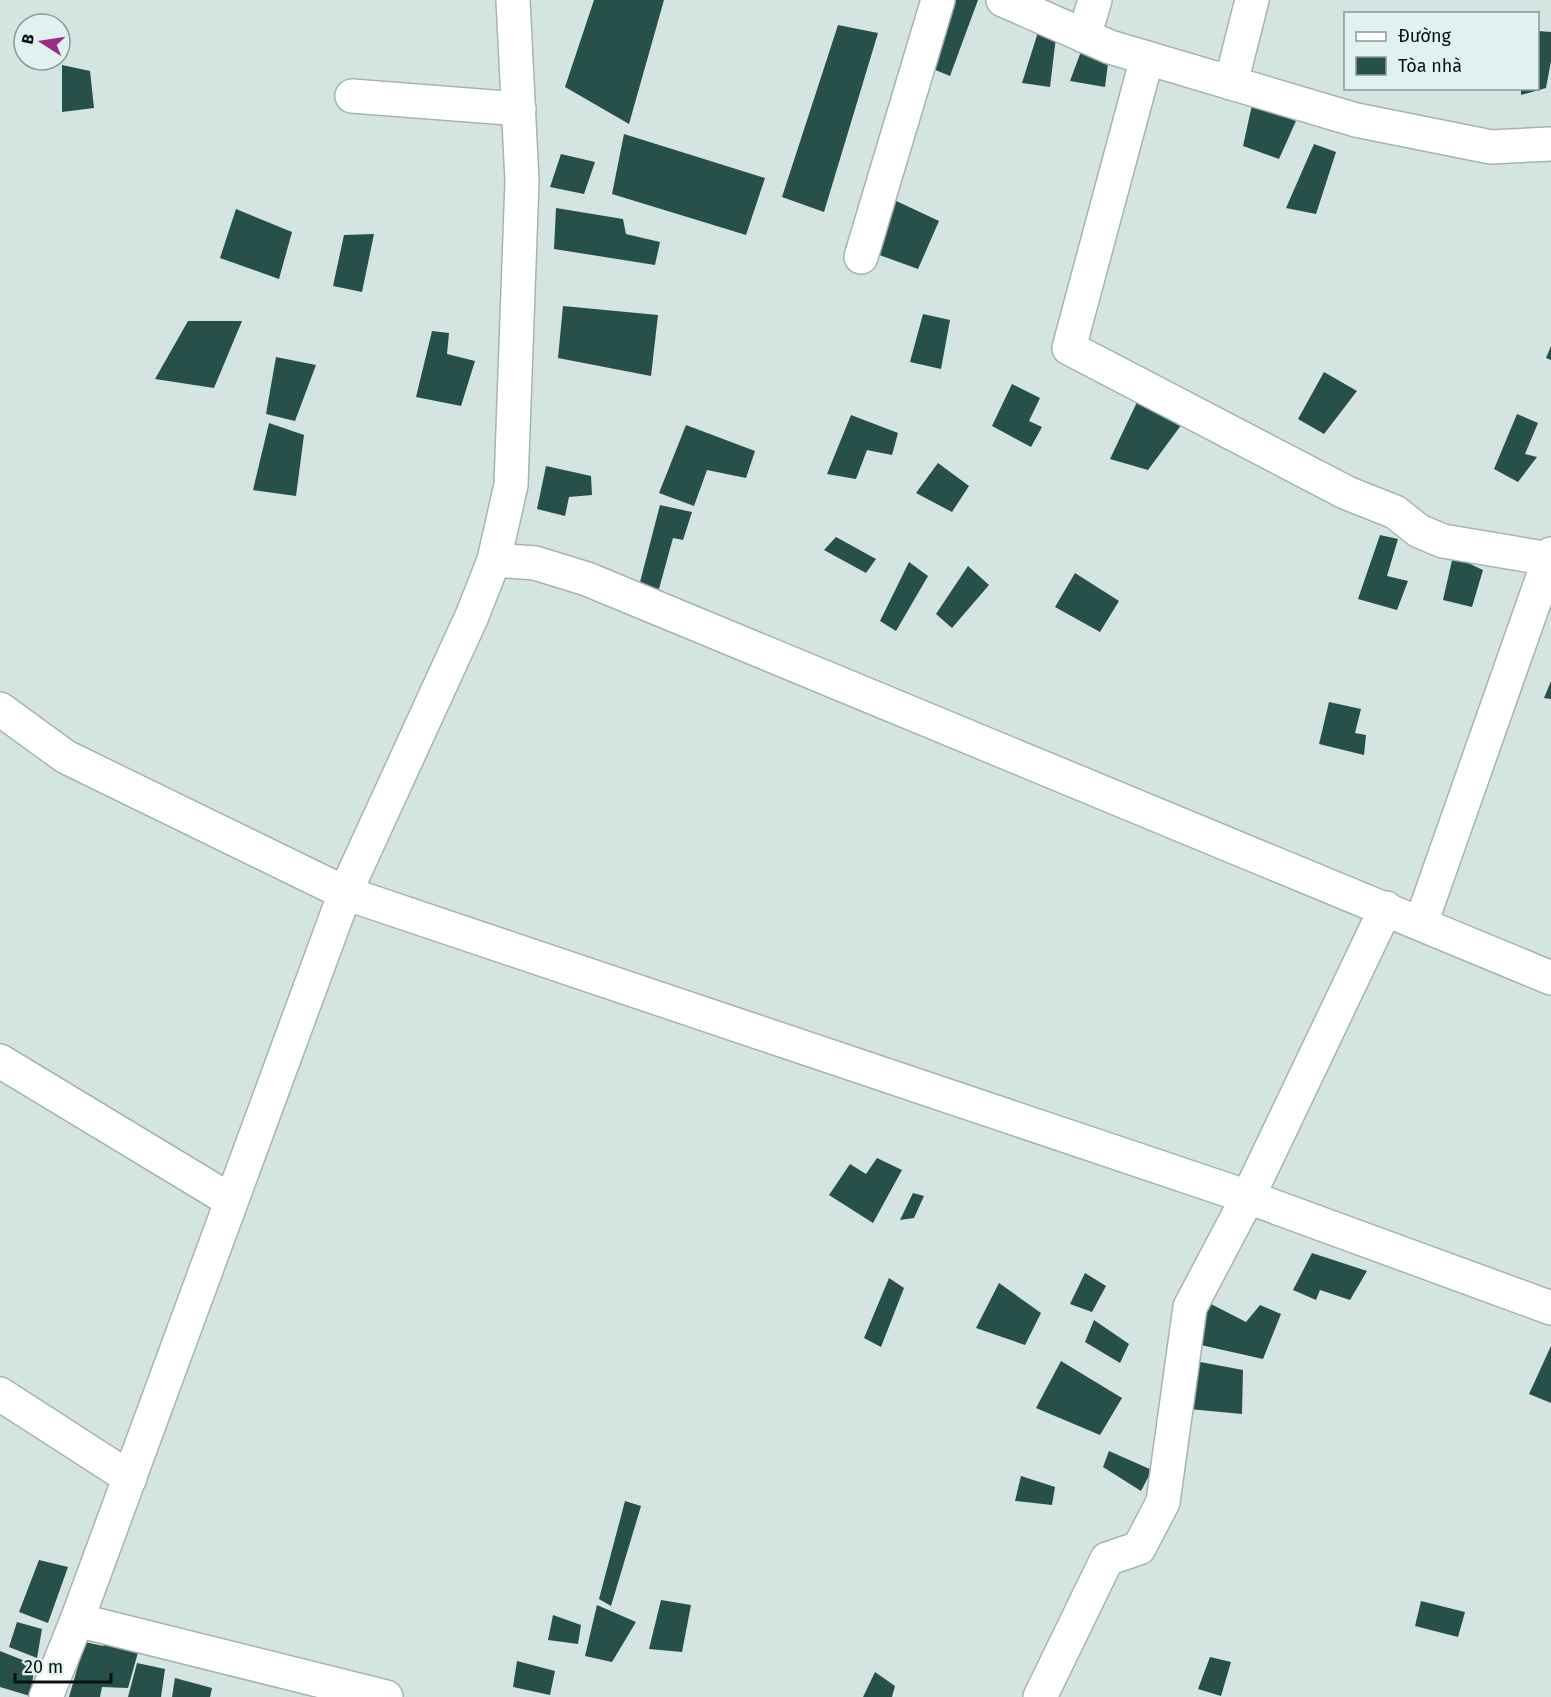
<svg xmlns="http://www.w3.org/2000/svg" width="1551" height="1697" viewBox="0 0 1551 1697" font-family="'Fira Sans',sans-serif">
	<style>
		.building { fill: #27504b }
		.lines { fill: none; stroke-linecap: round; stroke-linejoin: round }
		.minor-casing { stroke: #a5b4b2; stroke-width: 36 }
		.minor { stroke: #fff; stroke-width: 33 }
	</style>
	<rect width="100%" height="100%" fill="#d4e4e1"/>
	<g class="building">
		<path d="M594,0H664L629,124L565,87Z"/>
		<path d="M951,0H978L950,76L928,67Z"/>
		<path d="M838,25L878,33L824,212L782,197Z"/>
		<path d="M1538,31L1551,32V61L1546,88L1521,95V88H1538Z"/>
		<path d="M1038,32L1056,37L1050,87L1022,83Z"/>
		<path d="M1083,46L1110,47L1105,87L1070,81Z"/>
		<path d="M62,65L90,71L94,108L62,112Z"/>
		<path d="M1252,105L1296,121L1279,159L1243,146Z"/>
		<path d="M624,134L765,178L746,235L612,194Z"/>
		<path d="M1314,144L1336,152L1316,214L1286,208Z"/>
		<path d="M561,154L595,162L584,194L550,187Z"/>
		<path d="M892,199L939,221L918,269L871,252Z"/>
		<path d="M556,208L623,219L626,234L660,242L655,265L554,249Z"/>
		<path d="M236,209L292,232L279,279L220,258Z"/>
		<path d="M374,234L362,292L333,286L344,235Z"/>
		<path d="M563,306L658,315L651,376L558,358Z"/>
		<path d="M923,314L950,320L941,369L910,362Z"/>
		<path d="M188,321H242L214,388L155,379Z"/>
		<path d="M432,331L449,333L447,354L475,361L461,406L416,397Z"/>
		<path d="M1551,346V360L1546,358Z"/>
		<path d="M276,357L316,365L295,421L266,414Z"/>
		<path d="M1324,372L1357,391L1324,434L1298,419Z"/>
		<path d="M1012,384L1040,398L1029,421L1042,427L1031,447L992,426Z"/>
		<path d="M1138,400L1182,424L1148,470L1110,459Z"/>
		<path d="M1517,414L1538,423L1525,454L1537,457L1518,482L1494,469Z"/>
		<path d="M851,415L898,433L892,455L867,450L856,479L827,474Z"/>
		<path d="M269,423L304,435L296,496L253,490Z"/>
		<path d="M686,425L755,451L746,478L707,470L694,506L659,493Z"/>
		<path d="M938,463L969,486L952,512L916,493Z"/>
		<path d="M546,466L591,476L592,495L569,497L565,516L537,509Z"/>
		<path d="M660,505L692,512L683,540L673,538L659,589L639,586Z"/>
		<path d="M1380,535L1398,539L1387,576L1408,581L1397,610L1358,599Z"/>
		<path d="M836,537L876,559L866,573L824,550Z"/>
		<path d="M1453,556L1483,570L1472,607L1443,600Z"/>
		<path d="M909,562L928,576L896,631L880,621Z"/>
		<path d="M968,566L989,585L952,628L936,614Z"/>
		<path d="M1075,573L1119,601L1100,632L1055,607Z"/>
		<path d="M1551,681V699L1544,698Z"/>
		<path d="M1329,702L1361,709L1355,733L1366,735L1364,755L1319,744Z"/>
		<path d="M877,1158L902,1170L873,1223L829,1195L850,1164L866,1174Z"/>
		<path d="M913,1193L924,1196L914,1218L900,1220Z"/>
		<path d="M1312,1253L1367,1271L1350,1300L1320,1290L1316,1300L1293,1290Z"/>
		<path d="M1085,1273L1106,1286L1092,1312L1070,1304Z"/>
		<path d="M889,1278L904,1288L881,1347L864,1338Z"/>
		<path d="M999,1283L1041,1313L1025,1345L976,1328Z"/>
		<path d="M1209,1303L1246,1322L1260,1305L1281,1314L1263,1359L1192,1343Z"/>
		<path d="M1094,1320L1129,1344L1120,1363L1085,1342Z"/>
		<path d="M1551,1346V1403L1529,1394Z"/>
		<path d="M1061,1361L1122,1398L1100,1435L1036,1408Z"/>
		<path d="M1195,1361L1243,1370L1242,1414L1189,1409Z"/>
		<path d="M1109,1451L1152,1470L1141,1491L1103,1467Z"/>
		<path d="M1021,1476L1055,1487L1052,1505L1015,1501Z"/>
		<path d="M625,1501L641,1506L611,1606L599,1599Z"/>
		<path d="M39,1560L68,1567L48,1623L19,1612Z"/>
		<path d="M661,1600L691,1605L682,1652L649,1649Z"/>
		<path d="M1421,1601L1465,1612L1458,1637L1415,1626Z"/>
		<path d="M597,1605L636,1622L612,1662L585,1656Z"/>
		<path d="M553,1615L581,1625L578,1644L548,1640Z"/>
		<path d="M17,1622L42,1629L37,1658L9,1647Z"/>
		<path d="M111,1636L139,1649L128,1688L102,1687L100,1697H69L85,1642L103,1646Z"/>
		<path d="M0,1651L35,1665L30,1696L0,1687Z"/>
		<path d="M1210,1657L1231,1662L1221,1696L1198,1689Z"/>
		<path d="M517,1661L555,1671L550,1695L513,1687Z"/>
		<path d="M137,1663L165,1669L161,1697H128Z"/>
		<path d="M875,1672L895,1686L892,1697H863Z"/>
		<path d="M175,1678L212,1688L210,1697H172Z"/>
	</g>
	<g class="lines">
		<g class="minor-casing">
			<g id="minor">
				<path d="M1003,0L1110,47L1356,120L1491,147L1551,144"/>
				<path d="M1084,36L1095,0"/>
				<path d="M1147,58L1069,348L1347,493L1395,512L1419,531L1443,541L1549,559"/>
				<path d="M1231,83L1252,0"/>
				<path d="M352,96L519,109"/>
				<path d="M861,257L938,0"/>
				<path d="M494,560L535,563L587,579L1551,978"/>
				<path d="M0,709L66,757L345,893L1248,1197L1551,1308"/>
				<path d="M1421,923L1551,554"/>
				<path d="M0,1061L220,1194"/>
				<path d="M0,1394L130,1478"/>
				<path d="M77,1620L386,1697"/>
				<path d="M46,1697L77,1620L345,893L472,616L494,560L511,485L522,181L513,0"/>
				<path d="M1040,1697L1107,1559L1139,1548L1163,1502L1190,1307L1248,1197L1386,908"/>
			</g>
		</g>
		<use href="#minor" class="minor"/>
	</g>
	<rect x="1344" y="12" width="195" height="78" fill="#e1f1ef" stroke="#8b9796" stroke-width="1.5"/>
	<rect x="1356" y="32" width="30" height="9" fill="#ffffff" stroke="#8b9796" stroke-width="1.5"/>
	<text x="1398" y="42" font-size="18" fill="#0b1010">Đường</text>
	<rect x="1356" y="57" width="30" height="18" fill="#27504b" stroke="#8b9796" stroke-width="1.5"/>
	<text x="1398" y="72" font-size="18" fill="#0b1010">Tòa nhà</text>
	<g transform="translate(42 42) rotate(282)"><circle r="28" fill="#e1f1ef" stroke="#8b9796" stroke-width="1.5"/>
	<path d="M0-4.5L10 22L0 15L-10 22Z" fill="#9c2c89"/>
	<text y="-9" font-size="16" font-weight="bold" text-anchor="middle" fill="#0b1010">B</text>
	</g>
	<path d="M15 1673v9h96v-9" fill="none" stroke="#0b1010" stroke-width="3"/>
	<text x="24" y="1673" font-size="18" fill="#0b1010" stroke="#e1f1ef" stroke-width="4.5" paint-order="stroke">20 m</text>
</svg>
